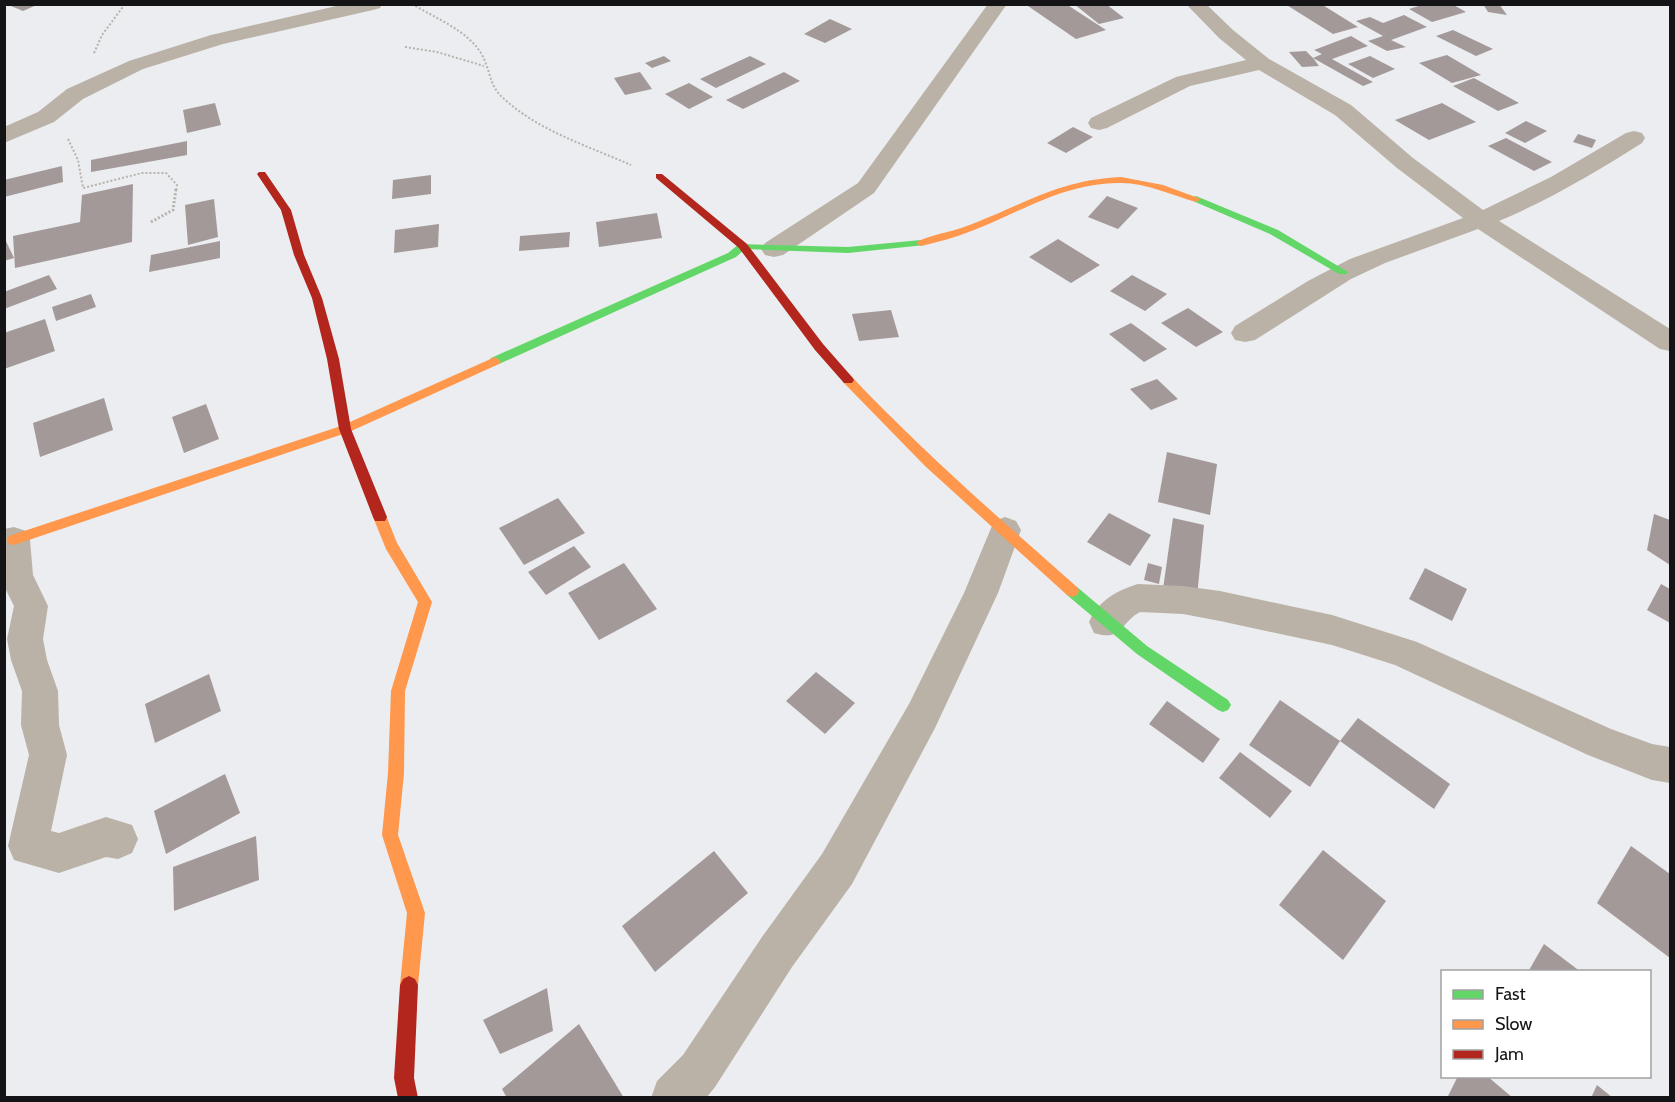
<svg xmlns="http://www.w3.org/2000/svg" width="1675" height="1102" viewBox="0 0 1675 1102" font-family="Cabin,sans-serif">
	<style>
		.building { fill: #a49999 }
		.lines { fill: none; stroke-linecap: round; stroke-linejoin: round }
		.path-far1 { stroke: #b7b2ac; stroke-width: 2; stroke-dasharray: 2 2; stroke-linecap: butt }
		.path { stroke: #b7b2ac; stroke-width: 3; stroke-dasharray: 2 2; stroke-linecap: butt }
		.street { fill: #bab2a7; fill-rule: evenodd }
		.fast { fill: #63d668; fill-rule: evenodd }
		.slow { fill: #ff974d; fill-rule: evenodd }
		.jam { fill: #b3261e; fill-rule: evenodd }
	</style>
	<rect width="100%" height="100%" fill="#ebedf0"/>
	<g class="building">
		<path d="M6,4H39L23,11Z"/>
		<path d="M1025,4H1066L1106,30L1076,39Z"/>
		<path d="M1074,4H1106L1124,18L1099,24Z"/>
		<path d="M1285,4H1321L1358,27L1333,34Z"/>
		<path d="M1425,4H1452L1466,12L1432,22L1409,9Z"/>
		<path d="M1483,4H1499L1507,15L1488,12Z"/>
		<path d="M1404,15L1427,27L1391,40L1406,47L1387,51L1368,41L1383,36L1356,21L1370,17L1383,23Z"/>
		<path d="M830,19L852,29L825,43L804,34Z"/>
		<path d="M1453,30L1493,49L1476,56L1436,36Z"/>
		<path d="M1351,36L1368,46L1332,59L1373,82L1363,86L1313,58L1319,66L1302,67L1289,52L1306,51L1313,58L1322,54L1314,50Z"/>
		<path d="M1447,55L1481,75L1452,83L1419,63Z"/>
		<path d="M664,56L671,61L652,68L645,63Z"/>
		<path d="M750,56L766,64L716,88L700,79Z"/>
		<path d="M1370,56L1395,69L1373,78L1348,64Z"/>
		<path d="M640,72L652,89L625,95L614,78Z"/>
		<path d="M784,72L800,81L743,109L726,100Z"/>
		<path d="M1474,78L1519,103L1498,111L1453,86Z"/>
		<path d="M689,83L713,97L689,109L665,94Z"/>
		<path d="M215,103L221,125L187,133L183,110Z"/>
		<path d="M1442,103L1476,122L1429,140L1395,120Z"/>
		<path d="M1526,121L1547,131L1525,143L1505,133Z"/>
		<path d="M1073,127L1093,137L1066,153L1047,143Z"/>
		<path d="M1578,134L1596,140L1592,148L1573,142Z"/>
		<path d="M1506,138L1552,162L1534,171L1488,146Z"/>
		<path d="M187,141V155L91,172V160Z"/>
		<path d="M62,166L63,182L4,197V180Z"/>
		<path d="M431,175V194L392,199L393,180Z"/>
		<path d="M133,184L132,242L15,268L13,236L80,222L82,195Z"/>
		<path d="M1107,196L1138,208L1118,229L1088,217Z"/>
		<path d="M214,199L218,237L188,245L185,205Z"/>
		<path d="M657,213L662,238L599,247L596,222Z"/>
		<path d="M439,224L438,247L394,253L395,230Z"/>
		<path d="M570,232L569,247L519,251L520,236Z"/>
		<path d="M4,237L14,258L4,261Z"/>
		<path d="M1058,239L1100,265L1071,283L1029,257Z"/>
		<path d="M220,241V258L149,272L151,255Z"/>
		<path d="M49,275L57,289L4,309V292Z"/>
		<path d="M1132,275L1167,294L1145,311L1110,291Z"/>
		<path d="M91,294L96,307L56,321L52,307Z"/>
		<path d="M1188,308L1223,332L1196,347L1161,323Z"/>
		<path d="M891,310L899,337L859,341L852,314Z"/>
		<path d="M45,319L55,351L4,369V333Z"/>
		<path d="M1131,323L1167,349L1144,362L1109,334Z"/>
		<path d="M1157,379L1178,399L1151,410L1130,389Z"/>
		<path d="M104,398L113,430L40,457L33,423Z"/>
		<path d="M206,404L219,439L184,453L172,417Z"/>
		<path d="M1167,452L1217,464L1210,515L1158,502Z"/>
		<path d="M558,498L585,533L524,565L499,528Z"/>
		<path d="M1109,513L1151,535L1130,566L1087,542Z"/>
		<path d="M1654,514L1670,520V565L1647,550Z"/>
		<path d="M1173,518L1204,525L1197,597L1163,589Z"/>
		<path d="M574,546L591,567L546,595L528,572Z"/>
		<path d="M624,563L657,609L599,640L568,593Z"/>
		<path d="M1148,563L1162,567L1159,584L1144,580Z"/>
		<path d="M1425,568L1467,589L1452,621L1409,599Z"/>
		<path d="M1661,584L1670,589V623L1647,610Z"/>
		<path d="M816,672L855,703L825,734L786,701Z"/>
		<path d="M209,674L221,711L155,743L145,704Z"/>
		<path d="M1280,700L1340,741L1310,787L1249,745Z"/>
		<path d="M1167,701L1220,739L1203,763L1149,724Z"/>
		<path d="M1358,718L1450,784L1434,809L1340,741Z"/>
		<path d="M1240,752L1292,791L1270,818L1219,778Z"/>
		<path d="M225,774L240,813L166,854L154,811Z"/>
		<path d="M256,836L259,880L174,911L173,867Z"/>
		<path d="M1631,846L1670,874V958L1597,903Z"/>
		<path d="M1323,850L1386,901L1343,960L1279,905Z"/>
		<path d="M714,851L748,893L655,972L622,926Z"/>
		<path d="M1544,944L1581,972H1528Z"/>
		<path d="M547,988L553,1031L500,1054L483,1020Z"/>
		<path d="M579,1024L624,1098H507L502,1089Z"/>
		<path d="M1458,1076H1487L1513,1098H1447Z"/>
		<path d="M1597,1085L1613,1098H1591Z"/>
	</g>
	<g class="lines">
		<g class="path-far1">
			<path d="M412,4C435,18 469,31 482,55C490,69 489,84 501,96C536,130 588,146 631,165"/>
			<path d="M405,47L437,52L484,66"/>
			<path d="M94,53L102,35L125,4"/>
			<path d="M68,139L78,160L83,188L142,173H166L177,185L176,190"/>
		</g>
		<path class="path" d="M151,222L173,210L176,189"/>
		<g class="street">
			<path d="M345,4H382L380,8L373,10L223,44L143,69L83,99L54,122L4,143V127L38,112L67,89L129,61L211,35Z"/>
			<path d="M988,4H1007L874,193L783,255L774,257L765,255L761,249L765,243L858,183Z"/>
			<path d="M1186,4H1206L1233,30L1269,59L1351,105L1413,158L1483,210L1551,177L1626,133L1634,131L1642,133L1645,138L1642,143C1596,172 1549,200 1499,221L1670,329V351L1660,349L1478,229L1385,263L1351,279L1255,340L1245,342L1235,340L1231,333L1235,326L1308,281L1350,259L1463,218L1397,168L1335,115L1259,70L1190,86L1107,128L1099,130L1091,128L1088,123L1091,118L1176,77L1246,60L1219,38Z"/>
			<path d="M1005,517L1016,521L1021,530L998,593L935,728L852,884L792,967L715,1087L706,1098H651L657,1081L683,1055L762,937L822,854L909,704L964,593L994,521Z"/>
			<path d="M14,527L26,531L30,540L33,575L48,606L43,639L47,660L58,691L59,725L67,755L51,831L59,833L106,817L132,825L138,839L132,853L118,859L106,857L59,873L14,860L8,846L29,755L21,725L22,691L11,660L7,639L14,606L4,586V529Z"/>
			<path d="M1138,584L1183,586L1220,591L1332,615L1417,642L1611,729L1652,744L1670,747V783L1652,780L1588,755L1395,665L1332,645L1220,621L1183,614L1140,612C1120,623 1122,642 1094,633L1089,622C1099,600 1116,591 1138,584Z"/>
		</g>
		<g class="fast">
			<path d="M1196,196L1278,230L1348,272L1347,274H1339L1270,234L1193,201V197Z"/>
			<path d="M921,240L926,243L925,245L848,253L745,249L736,257L499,364L495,365L489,361L491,358L728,253L739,244L848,247Z"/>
			<path d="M1072,585L1077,587L1147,646L1228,700L1231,705L1228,710L1223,712L1218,710L1137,654L1067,595L1065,591L1067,587Z"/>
		</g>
		<g class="slow">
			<path d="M1121,177L1163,185L1201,199L1196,202C1171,195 1147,183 1121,183C1067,182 1022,211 974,230C956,237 939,242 921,246L916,243C925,236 951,232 964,227C1022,206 1056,180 1121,177Z"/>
			<path d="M495,357L501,361L499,364L349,432L14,545L9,544L7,540L9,536L341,426Z"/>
			<path d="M848,376L852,377C923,452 1000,519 1077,587L1079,591L1077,595L1072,597L1067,595L925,466L844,383L842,380L844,377Z"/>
			<path d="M380,512L385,513L397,543L432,602L405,691L404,773L398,835L425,913L418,985L415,991L409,994L403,991L400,985L407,913L382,835L388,773L391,691L418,602L386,549L373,517Z"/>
		</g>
		<g class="jam">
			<path d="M259,172H265L291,210L304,255L322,298L339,359L351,429L387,517L385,521H375L373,517L339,429L327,359L312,298L294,255L281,210L257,174Z"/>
			<path d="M656,174H662L747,244L823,344L852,377L854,380L852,383H844L815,350L739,248L656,178Z"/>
			<path d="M409,976L415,979L418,985L414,1078L418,1098H398L394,1078L400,985L403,979Z"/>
		</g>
	</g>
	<rect width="1675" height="1102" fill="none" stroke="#141416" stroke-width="12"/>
	<rect x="1441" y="970" width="210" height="108" fill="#ffffff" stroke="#a1a1a2" stroke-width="1.5"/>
	<rect x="1453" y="990" width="30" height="9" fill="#63d668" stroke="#a1a1a2" stroke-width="1.5"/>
	<text x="1495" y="1000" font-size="18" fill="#141416">Fast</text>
	<rect x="1453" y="1020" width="30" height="9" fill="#ff974d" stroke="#a1a1a2" stroke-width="1.5"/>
	<text x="1495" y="1030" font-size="18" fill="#141416">Slow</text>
	<rect x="1453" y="1050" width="30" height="9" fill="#b3261e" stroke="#a1a1a2" stroke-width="1.5"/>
	<text x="1495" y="1060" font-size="18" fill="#141416">Jam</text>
</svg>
